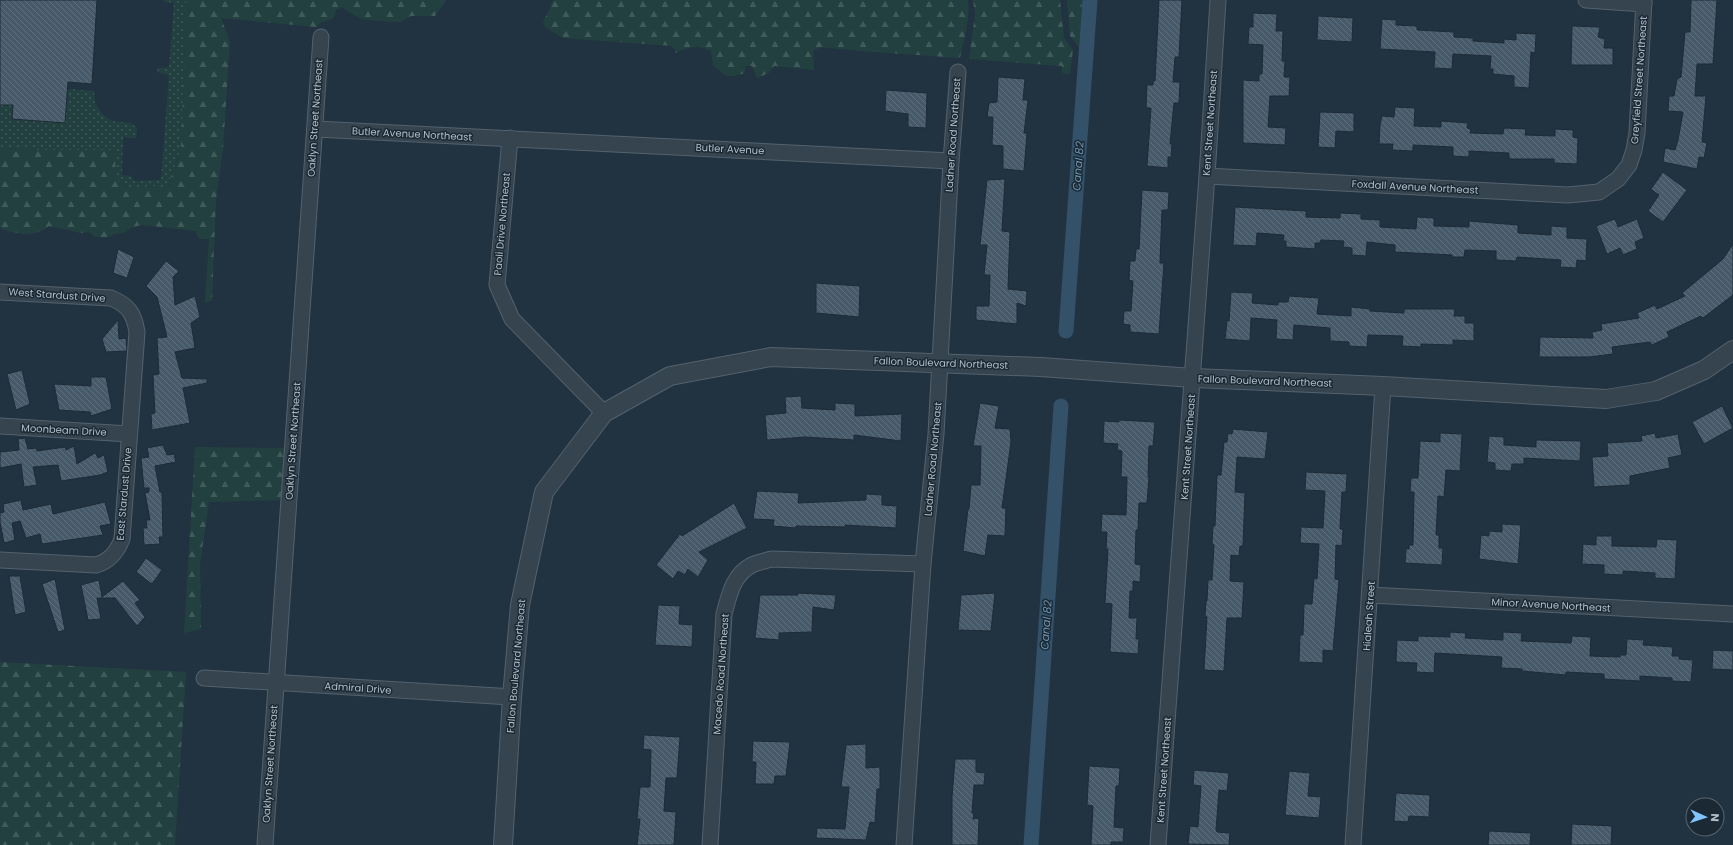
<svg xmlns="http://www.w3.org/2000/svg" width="1733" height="845" viewBox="0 0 1733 845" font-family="Poppins,sans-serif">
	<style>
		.grass { fill: url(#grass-dots) }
		.forest { fill: url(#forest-firs) }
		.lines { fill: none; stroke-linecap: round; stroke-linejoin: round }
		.canal { stroke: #335168; stroke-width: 15 }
		.building { fill: url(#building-back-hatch); stroke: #1d2b36 }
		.minor-casing { stroke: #54626d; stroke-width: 17 }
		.tertiary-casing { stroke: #54626d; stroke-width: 20 }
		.minor { stroke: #35444f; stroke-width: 15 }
		.tertiary { stroke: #35444f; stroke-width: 18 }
		.labels { text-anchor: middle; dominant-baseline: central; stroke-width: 3; stroke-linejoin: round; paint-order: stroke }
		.street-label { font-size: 10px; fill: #b1bfca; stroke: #1b2934 }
		.water-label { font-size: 11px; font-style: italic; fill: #6f95b1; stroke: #1b2934 }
	</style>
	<defs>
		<pattern id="grass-dots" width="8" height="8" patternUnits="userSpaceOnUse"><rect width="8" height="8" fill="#234040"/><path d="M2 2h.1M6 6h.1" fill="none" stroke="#415a5a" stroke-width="1.8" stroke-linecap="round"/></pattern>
		<pattern id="forest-firs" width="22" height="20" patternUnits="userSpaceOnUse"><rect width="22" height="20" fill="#234040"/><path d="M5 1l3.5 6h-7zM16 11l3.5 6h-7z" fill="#415a5a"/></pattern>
		<pattern id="building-back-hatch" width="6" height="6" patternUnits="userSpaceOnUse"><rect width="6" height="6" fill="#475a69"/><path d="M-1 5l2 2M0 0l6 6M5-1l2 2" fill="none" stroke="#5f707d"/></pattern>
	</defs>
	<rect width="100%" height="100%" fill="#213340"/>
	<path class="grass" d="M163,0H186L181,147L168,186L129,187L116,181L114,150H37L0,148V105H13L12,119L65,123L68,89L94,91L95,103L103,115L112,121L131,123L137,128L136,138L123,137L122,175L131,176L135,181L161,180L169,75L157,72L158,68L169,67L174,3L165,2Z"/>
	<g class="forest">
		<path d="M186,0H446L435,16H411L400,22H390L362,19L347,11L343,7L336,10L335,14L332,19L322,22L316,27L221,18L230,42L223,148L216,200L212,300L205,303L209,239H199L196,231L142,225L133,227L123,233L113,234L110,237H96L89,232L81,233L49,226C37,238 14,234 0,228V148L37,150H114L117,181L129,187H155L168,186L181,147Z"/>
		<path d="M553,0H968C970,19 964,39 960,58L860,51L821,47L813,51L814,70L774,66L769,73L757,78L752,66H745V73C727,78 727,78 713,65L711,51C699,45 689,46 676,53L672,46L563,38L545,27L543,21L548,13Z"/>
		<path d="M973,0H1060L1064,38L1073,50L1070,74L1062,73V66L969,59L975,14Z"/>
		<path d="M1067,0H1082L1079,47L1070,36Z"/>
		<path d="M195,447L285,448V500L209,502L200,564L201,629L184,633Z"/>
		<path d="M0,662L186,672L175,845H0Z"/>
	</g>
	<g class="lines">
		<g class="canal">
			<path d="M1066,331L1090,0"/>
			<path d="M1031,845L1061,406"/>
		</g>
	</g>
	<g class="building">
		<path d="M0,0H97L92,84L68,82L65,123L12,119L13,105H0Z"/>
		<path d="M1159,0H1182L1179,57H1175L1173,82H1180L1179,103H1174L1170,144H1172L1171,157H1168V168L1147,166L1151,108H1146L1147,85H1153V81H1155Z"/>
		<path d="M1691,0H1717L1713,64H1697L1695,96H1706L1702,142L1707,143L1704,158L1699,157L1697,169L1663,162L1665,148L1675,150L1678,140L1683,112L1668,111L1669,96H1674L1677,79L1681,77L1685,32H1690Z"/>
		<path d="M1253,13L1277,14L1276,31H1283L1282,61H1285L1284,77H1290L1289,96H1270L1268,127L1286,128L1285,145L1243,143V80L1259,81V74H1262L1263,45L1248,44L1249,27H1253Z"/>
		<path d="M1318,16L1353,18L1352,42L1317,40Z"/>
		<path d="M1382,19L1396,20V25L1417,26V30L1454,32V37L1473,38V41L1504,43V39L1516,40V33L1536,34L1535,53L1531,52L1529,88L1514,87V76L1493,74V69H1490L1491,56L1453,54L1452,69L1434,68L1435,52L1380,49Z"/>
		<path d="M1572,26L1600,27L1598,37L1605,39L1604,48H1613V65H1571Z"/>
		<path d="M998,77L1025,79L1023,100H1028L1024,133H1027L1024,171L1003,169V146L992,145L993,117H987L989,103L997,102Z"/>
		<path d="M886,90L927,93L926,128L908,127V114L885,111Z"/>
		<path d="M1395,107L1415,108L1414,126L1441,127V121L1468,123L1467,128L1471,129L1470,133L1503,134L1504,128L1526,129L1525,135L1555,136V129L1573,130V137L1578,138L1577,164L1554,163V159H1509V153L1469,151V157L1453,156V147L1413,145V151L1392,150L1393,144H1379L1380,125L1382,116L1394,117Z"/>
		<path d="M1320,112L1354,113V132L1336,131L1335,148L1318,147Z"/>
		<path d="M1663,172L1687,190L1663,222L1648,211L1659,195L1651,189Z"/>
		<path d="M1005,179L1002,231L1010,232L1008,289L1027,291L1026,306L1017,303V324L976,320V306H989L990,275H984L987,245H980L987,180Z"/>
		<path d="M1142,190L1169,192L1168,210H1162L1160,263H1164L1159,334L1130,332V325L1123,324L1124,311H1131L1133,281L1129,280L1130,261H1135L1136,249H1139Z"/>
		<path d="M1235,207L1306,211V217L1340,218V213L1361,214V219L1380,220V227L1416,229L1417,217L1434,218V226L1469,227V221L1518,225V233L1551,235V226L1567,227V238L1587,239L1586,261L1577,260L1576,268L1560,267L1561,260L1517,257L1516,261L1496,260V251L1465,250L1464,257H1452V255L1395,252V245L1367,242L1366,256L1352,255V248L1343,247L1344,241L1321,240L1320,243H1315V249L1286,247V241H1283L1284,235L1257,233L1256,246L1233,245Z"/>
		<path d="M1615,219L1618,227L1637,219L1644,238L1635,242L1637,249L1623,255L1620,248L1607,254L1596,226Z"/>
		<path d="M1733,244V295L1703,318L1701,316L1667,332L1669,337L1652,345L1650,342L1612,347L1613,354L1589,357H1539L1540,337L1593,338L1592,332L1602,330L1601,324L1639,318L1637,313L1655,305L1657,309L1685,296L1682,293L1723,259Z"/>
		<path d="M118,249L134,257L127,278L113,273Z"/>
		<path d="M166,261L179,271L173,277L175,305L195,296L200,317L191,323L195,348L175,352L182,378L207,379V383L183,388L190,423L152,430L151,414L155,413L153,375L159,374L157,338L167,337L157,297L146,286Z"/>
		<path d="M816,283L860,286L859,317L816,313Z"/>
		<path d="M1231,292L1253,293L1252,303L1278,305V302H1288L1289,296L1319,298L1317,314L1351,316V307L1370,309V311L1404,313V309H1455L1454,316H1465V323H1474V341L1453,340V345L1421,344V347L1402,346L1403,336L1368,335L1367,347L1349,346V342L1330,341V328L1294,325L1293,340L1276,339L1277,320L1251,318L1250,341L1225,339L1227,321H1229Z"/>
		<path d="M118,320L119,339L126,338L127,351L106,352L102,339Z"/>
		<path d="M22,370L30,404L16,410L7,374Z"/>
		<path d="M91,377H106L112,409L91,416L90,412L59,410L54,384L91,386Z"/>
		<path d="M801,396L802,408L835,410V403L855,404V416L902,414L901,441L854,435V440L805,437L767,440L765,415L786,413L785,397Z"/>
		<path d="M980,403L999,406L995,428L1010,429L1011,442L1002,508H1006L1005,536L988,535L985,556L963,551L968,509H969L971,485H980L981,446H973Z"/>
		<path d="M1722,406L1733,428L1704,444L1692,422Z"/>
		<path d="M1119,420L1155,422L1153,446H1149L1148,477H1149L1147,503H1139L1138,530H1136L1135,564L1141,565L1140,582L1133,581V591H1130L1129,618H1137L1136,639H1139L1138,654L1110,652L1112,604L1105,603L1108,549H1106L1107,532H1101L1102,514L1126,515L1127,477H1121L1122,451L1117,450L1118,444L1103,443L1104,421L1119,422Z"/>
		<path d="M1233,429L1268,432L1265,459L1237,457L1235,492L1245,493L1243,546H1240L1239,556L1231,555L1230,581L1244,582L1242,618H1227L1224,671L1204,670L1207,617L1205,616L1206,601H1207L1208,580H1212L1214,545L1212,544L1213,526H1215L1217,475H1221L1224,442H1227L1228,433L1232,434Z"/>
		<path d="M1440,433L1462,434L1460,471L1446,470L1444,497L1438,496L1436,535H1439V548H1443L1442,565L1405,563L1406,549H1409V545H1413L1414,492H1410L1411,478H1418L1420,441L1440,442Z"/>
		<path d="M1655,433L1656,438L1678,434L1682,455L1668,458L1670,468L1630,476V485L1594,487L1592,457L1608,456L1607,443L1642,441L1641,436Z"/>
		<path d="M1489,436L1504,437V445L1536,447V440L1581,441L1580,461L1524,458V464H1512L1511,471L1495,470V463L1487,462Z"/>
		<path d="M25,438L28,449L36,448L37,451L65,447L66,450L74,446L77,464L95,453L98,458L104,455L108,472L100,475L61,481L58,465L33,467L37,485L24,487L21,464L0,468V452L19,450L18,439Z"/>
		<path d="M163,445L167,455L174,454L176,462L155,466L160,492H162L163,537H159L160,544L144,545L143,528H147L146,520H150L145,493L149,492V488H144L141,458L149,457L147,448Z"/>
		<path d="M1306,472L1347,474L1346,492H1342L1340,529H1343L1342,546L1336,545L1335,579L1339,580L1333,651L1323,650V663L1299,662L1300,635H1303L1304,604H1312L1314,578L1317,579L1319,544L1300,543L1301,527L1323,528L1325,491L1305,490Z"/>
		<path d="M757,491L799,493L798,503L866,500V494L882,495V505L897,506L896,528L845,525V527L796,526V528L773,526L774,520L753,519Z"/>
		<path d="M21,500L23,510L51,504L53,514L105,502L111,524L100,526L103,535L42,544L40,534L26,538L20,521L12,523L15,540L4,543L0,522V513L4,512L3,504Z"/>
		<path d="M734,503L747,528L699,552L708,560L698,577L688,569L685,575L678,571L673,579L656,565L680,534L682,536Z"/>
		<path d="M1502,524L1521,525L1518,564L1479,559L1481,535L1489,536V531L1502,532Z"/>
		<path d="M1596,536H1612V546L1656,547L1657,539L1677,540L1675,579L1655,578V573L1623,571V575L1604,574V565L1582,564L1583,544L1596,545Z"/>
		<path d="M146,558L162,570L152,584L136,572Z"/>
		<path d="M9,576H20L26,612L15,615Z"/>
		<path d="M55,579L65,630L58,632L42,584Z"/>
		<path d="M99,580L102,597L123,581L140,600L135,603L145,617L137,626L115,598H97L101,619L88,620L81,585Z"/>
		<path d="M798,593L836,595L834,610L813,607L812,632L779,633V640L755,638L760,595H798Z"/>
		<path d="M995,593L991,631L958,630L961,595Z"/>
		<path d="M658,605L680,606L679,624L693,625L692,647L655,645Z"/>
		<path d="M1450,632L1466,633L1465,638L1503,640V632L1522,633L1521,641L1571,643L1572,636L1591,637L1590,656L1620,657V655H1626L1627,639L1644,640L1643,645L1673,647L1672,656H1679V659L1693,660L1691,682L1672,681V678L1640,676V681L1604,679V674L1566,672V675L1522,671V669L1501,668L1502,657L1435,653L1434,673L1416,672L1417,663L1396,662L1397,640L1418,641V636L1450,637Z"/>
		<path d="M1713,650L1733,651V670L1712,669Z"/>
		<path d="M644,735L680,737L677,778H666L664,811L676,812L674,845H637L640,819H637L640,787H650L651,750L643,749Z"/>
		<path d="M753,741L790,742L786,776H775L774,784H755L756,762H752Z"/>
		<path d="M866,744V768L880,767V789H877L875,823L870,822L866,840L816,838L817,828L845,829L849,787H841L846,745Z"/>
		<path d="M955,759H976V772L985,773L984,785H974L972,813H974L973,819L979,818L978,845H952V797Z"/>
		<path d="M1089,766L1120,768L1119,786H1116L1114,827L1124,828L1123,842H1111V845H1091L1093,806L1087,805Z"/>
		<path d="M1194,770L1229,773L1227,791L1219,790L1216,830L1217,832L1230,833L1229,845L1188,844L1190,826L1198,827L1201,786L1193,785Z"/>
		<path d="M1289,771L1310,773L1308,796L1321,797L1319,818L1285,815Z"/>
		<path d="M1396,793L1430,795L1429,817L1409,816L1408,822L1394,821Z"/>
		<path d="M1572,824L1612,826L1611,845H1571Z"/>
		<path d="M1489,831L1531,833L1530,845H1488Z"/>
	</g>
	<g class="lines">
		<g class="minor-casing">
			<g id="minor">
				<path d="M1586,0L1644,4"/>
				<path d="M315,129L951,161"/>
				<path d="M510,138L497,285L512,319L604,413"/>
				<path d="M1207,176L1568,195L1599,192L1618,179L1629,165L1634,150L1637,133L1644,0"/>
				<path d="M0,292L111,298C128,305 134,313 137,332L122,539C117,552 110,561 96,565L0,560"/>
				<path d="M0,426L129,434"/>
				<path d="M1370,595L1733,614"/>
				<path d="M204,678L512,697"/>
				<path d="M265,845L321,37"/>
				<path d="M710,845L724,614C729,596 733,574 752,565C758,562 765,561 771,559L923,564"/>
				<path d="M904,845L923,564L936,434L951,161L958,72"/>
				<path d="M1158,845L1207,176L1218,0"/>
				<path d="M1353,845L1383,386"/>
			</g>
		</g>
		<g class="tertiary-casing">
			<path id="tertiary" d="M503,845L512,697L520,605L544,492L604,413L670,376L771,357L1041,367L1193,378L1383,386L1606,399L1656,391L1704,370L1733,350"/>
		</g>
		<use href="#minor" class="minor"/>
		<use href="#tertiary" class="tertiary"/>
	</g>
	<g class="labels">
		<g class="street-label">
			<text transform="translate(1639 80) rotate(-86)">Greyfield Street Northeast</text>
			<text transform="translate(315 118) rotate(-86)">Oaklyn Street Northeast</text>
			<text transform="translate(1210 123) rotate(-86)">Kent Street Northeast</text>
			<text transform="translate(412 134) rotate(3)">Butler Avenue Northeast</text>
			<text transform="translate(953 135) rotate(-86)">Ladner Road Northeast</text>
			<text transform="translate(730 149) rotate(3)">Butler Avenue</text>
			<text transform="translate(1415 187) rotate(3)">Foxdall Avenue Northeast</text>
			<text transform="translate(502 224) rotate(-85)">Paoli Drive Northeast</text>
			<text transform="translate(57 295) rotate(4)">West Stardust Drive</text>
			<text transform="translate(941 363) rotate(2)">Fallon Boulevard Northeast</text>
			<text transform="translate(1265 381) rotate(2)">Fallon Boulevard Northeast</text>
			<text transform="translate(64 430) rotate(3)">Moonbeam Drive</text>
			<text transform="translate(293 441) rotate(-86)">Oaklyn Street Northeast</text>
			<text transform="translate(1188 447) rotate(-86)">Kent Street Northeast</text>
			<text transform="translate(933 459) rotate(-85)">Ladner Road Northeast</text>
			<text transform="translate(124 494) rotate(-85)">East Stardust Drive</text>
			<text transform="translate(1551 605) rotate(3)">Minor Avenue Northeast</text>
			<text transform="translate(1369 616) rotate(-86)">Hialeah Street</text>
			<text transform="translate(516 666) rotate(-85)">Fallon Boulevard Northeast</text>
			<text transform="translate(721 674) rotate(-86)">Macedo Road Northeast</text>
			<text transform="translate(358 688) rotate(4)">Admiral Drive</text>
			<text transform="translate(270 764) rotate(-86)">Oaklyn Street Northeast</text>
			<text transform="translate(1164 770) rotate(-86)">Kent Street Northeast</text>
		</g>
		<g class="water-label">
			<text transform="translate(1078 166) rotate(-86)">Canal 82</text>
			<text transform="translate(1046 625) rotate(-86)">Canal 82</text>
		</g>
	</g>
	<g transform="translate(1705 817) rotate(93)"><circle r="19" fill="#1b2934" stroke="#576570"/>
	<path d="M0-3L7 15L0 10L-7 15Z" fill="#82c4ff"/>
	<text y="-6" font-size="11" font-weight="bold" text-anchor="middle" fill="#b1bfca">N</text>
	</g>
</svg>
